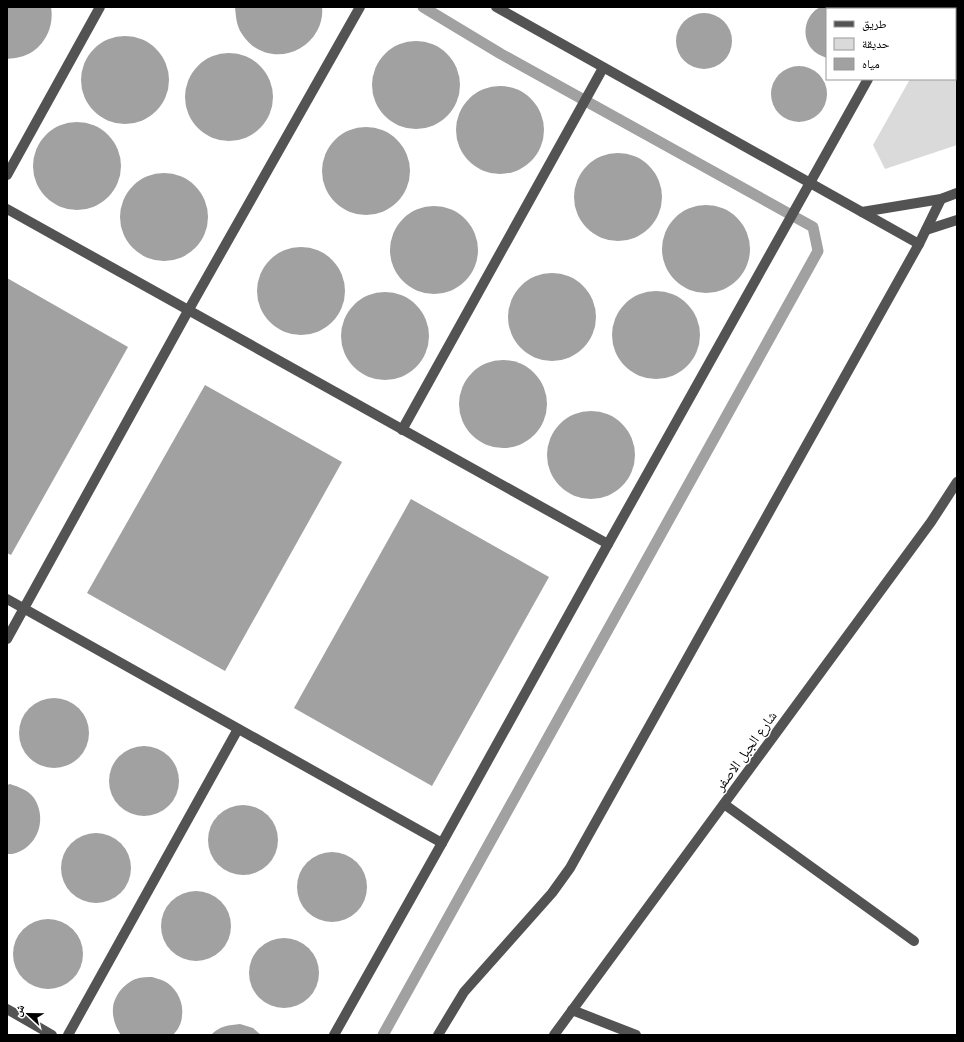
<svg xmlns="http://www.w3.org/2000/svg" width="964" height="1042" viewBox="0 0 964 1042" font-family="Figtree,'Noto Naskh Arabic',sans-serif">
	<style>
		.green { fill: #dadada }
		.water { fill: #a1a1a1 }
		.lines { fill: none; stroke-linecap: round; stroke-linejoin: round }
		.canal { stroke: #a1a1a1; stroke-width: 11 }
		.minor { stroke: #535353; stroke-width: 10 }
		.labels { text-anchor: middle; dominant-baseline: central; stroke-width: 3; stroke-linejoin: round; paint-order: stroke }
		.street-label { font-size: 14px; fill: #000; stroke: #fff }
	</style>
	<rect width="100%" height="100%" fill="#fff"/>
	<path class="green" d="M952,7H957V145L885,169L873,145L910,79H955V9H951Z"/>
	<g class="water">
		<path d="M7,7H51C54,24 47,42 32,52C24,57 16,58 7,59Z"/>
		<path d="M235,7H322C323,15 321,24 317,31C301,60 260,63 242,34C236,25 236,16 235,7Z"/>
		<path d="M820,7H847L850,9H827V58C821,56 815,53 811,48C801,35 805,15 820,7Z"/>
		<circle cx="704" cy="41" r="28"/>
		<circle cx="125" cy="80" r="44"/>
		<circle cx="416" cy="85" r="44"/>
		<circle cx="229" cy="97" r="44"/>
		<circle cx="799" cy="94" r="28"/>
		<circle cx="500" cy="130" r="44"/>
		<circle cx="77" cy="166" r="44"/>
		<circle cx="366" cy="171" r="44"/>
		<circle cx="618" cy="197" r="44"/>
		<circle cx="164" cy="217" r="44"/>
		<circle cx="706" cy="249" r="44"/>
		<circle cx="434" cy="250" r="44"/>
		<circle cx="301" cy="291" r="44"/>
		<circle cx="552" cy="317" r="44"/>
		<path d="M7,278L128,347L11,555L7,553Z"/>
		<circle cx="656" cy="335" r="44"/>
		<circle cx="385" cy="336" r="44"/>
		<circle cx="503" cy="404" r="44"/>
		<path d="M205,385L342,462L225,671L87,593Z"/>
		<circle cx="591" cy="455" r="44"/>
		<path d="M411,499L549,577L432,786L294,708Z"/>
		<circle cx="54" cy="733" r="35"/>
		<circle cx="144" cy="781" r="35"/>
		<path d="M10,784C19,787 28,790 34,798C47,818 39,845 16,853C14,854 10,854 7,854V785Z"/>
		<circle cx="243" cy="840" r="35"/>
		<circle cx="96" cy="868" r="35"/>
		<circle cx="332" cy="887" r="35"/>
		<circle cx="196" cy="926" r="35"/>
		<circle cx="48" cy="954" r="35"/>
		<circle cx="284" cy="973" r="35"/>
		<path d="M152,977C155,978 160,979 164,981C176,987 184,1002 182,1015C182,1023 178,1030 173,1035H121C116,1028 112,1018 113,1008C114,995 126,981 139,978C143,977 147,977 152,977Z"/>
		<path d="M240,1024L253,1028L261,1035H211C219,1026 229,1025 240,1024Z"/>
	</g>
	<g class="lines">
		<path class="canal" d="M383,1035L818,251L813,227L501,54L423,7"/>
		<g class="minor">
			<path d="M496,7L919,244"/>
			<path d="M907,9L908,7"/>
			<path d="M7,175L100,7"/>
			<path d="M7,209L608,544"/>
			<path d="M862,212L941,199L957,193"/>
			<path d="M926,230L957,220"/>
			<path d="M402,430L603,68"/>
			<path d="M7,599L442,843"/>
			<path d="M7,639L188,311L360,7"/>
			<path d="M724,804L914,941"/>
			<path d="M7,1009L52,1035"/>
			<path d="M572,1010L636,1035"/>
			<path d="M68,1035L238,729"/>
			<path d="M334,1035L442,843L608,544L868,79"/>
			<path d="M438,1035L464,992L552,893L570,868L919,244L941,199"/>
			<path d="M554,1035L931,522L957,482"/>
		</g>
	</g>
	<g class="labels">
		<g class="street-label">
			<text transform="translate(746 751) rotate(-54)">شارع الجبل الاصفر</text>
		</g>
	</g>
	<rect width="964" height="1042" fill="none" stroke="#000000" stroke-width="16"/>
	<rect x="826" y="8" width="130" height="72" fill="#ffffff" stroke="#999999"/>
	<rect x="834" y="21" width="20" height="6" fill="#535353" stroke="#999999"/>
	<text x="862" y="28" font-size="12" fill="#000000">طريق</text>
	<rect x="834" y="38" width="20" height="12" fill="#dadada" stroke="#999999"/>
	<text x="862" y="48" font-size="12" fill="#000000">حديقة</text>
	<rect x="834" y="58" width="20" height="12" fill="#a1a1a1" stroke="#999999"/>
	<text x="862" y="68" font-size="12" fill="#000000">مياه</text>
	<g transform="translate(28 1014) rotate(292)" stroke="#ffffff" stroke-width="3" paint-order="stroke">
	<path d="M0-3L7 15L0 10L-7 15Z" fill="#000000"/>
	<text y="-6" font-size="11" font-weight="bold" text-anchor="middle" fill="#000000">ش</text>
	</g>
</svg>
